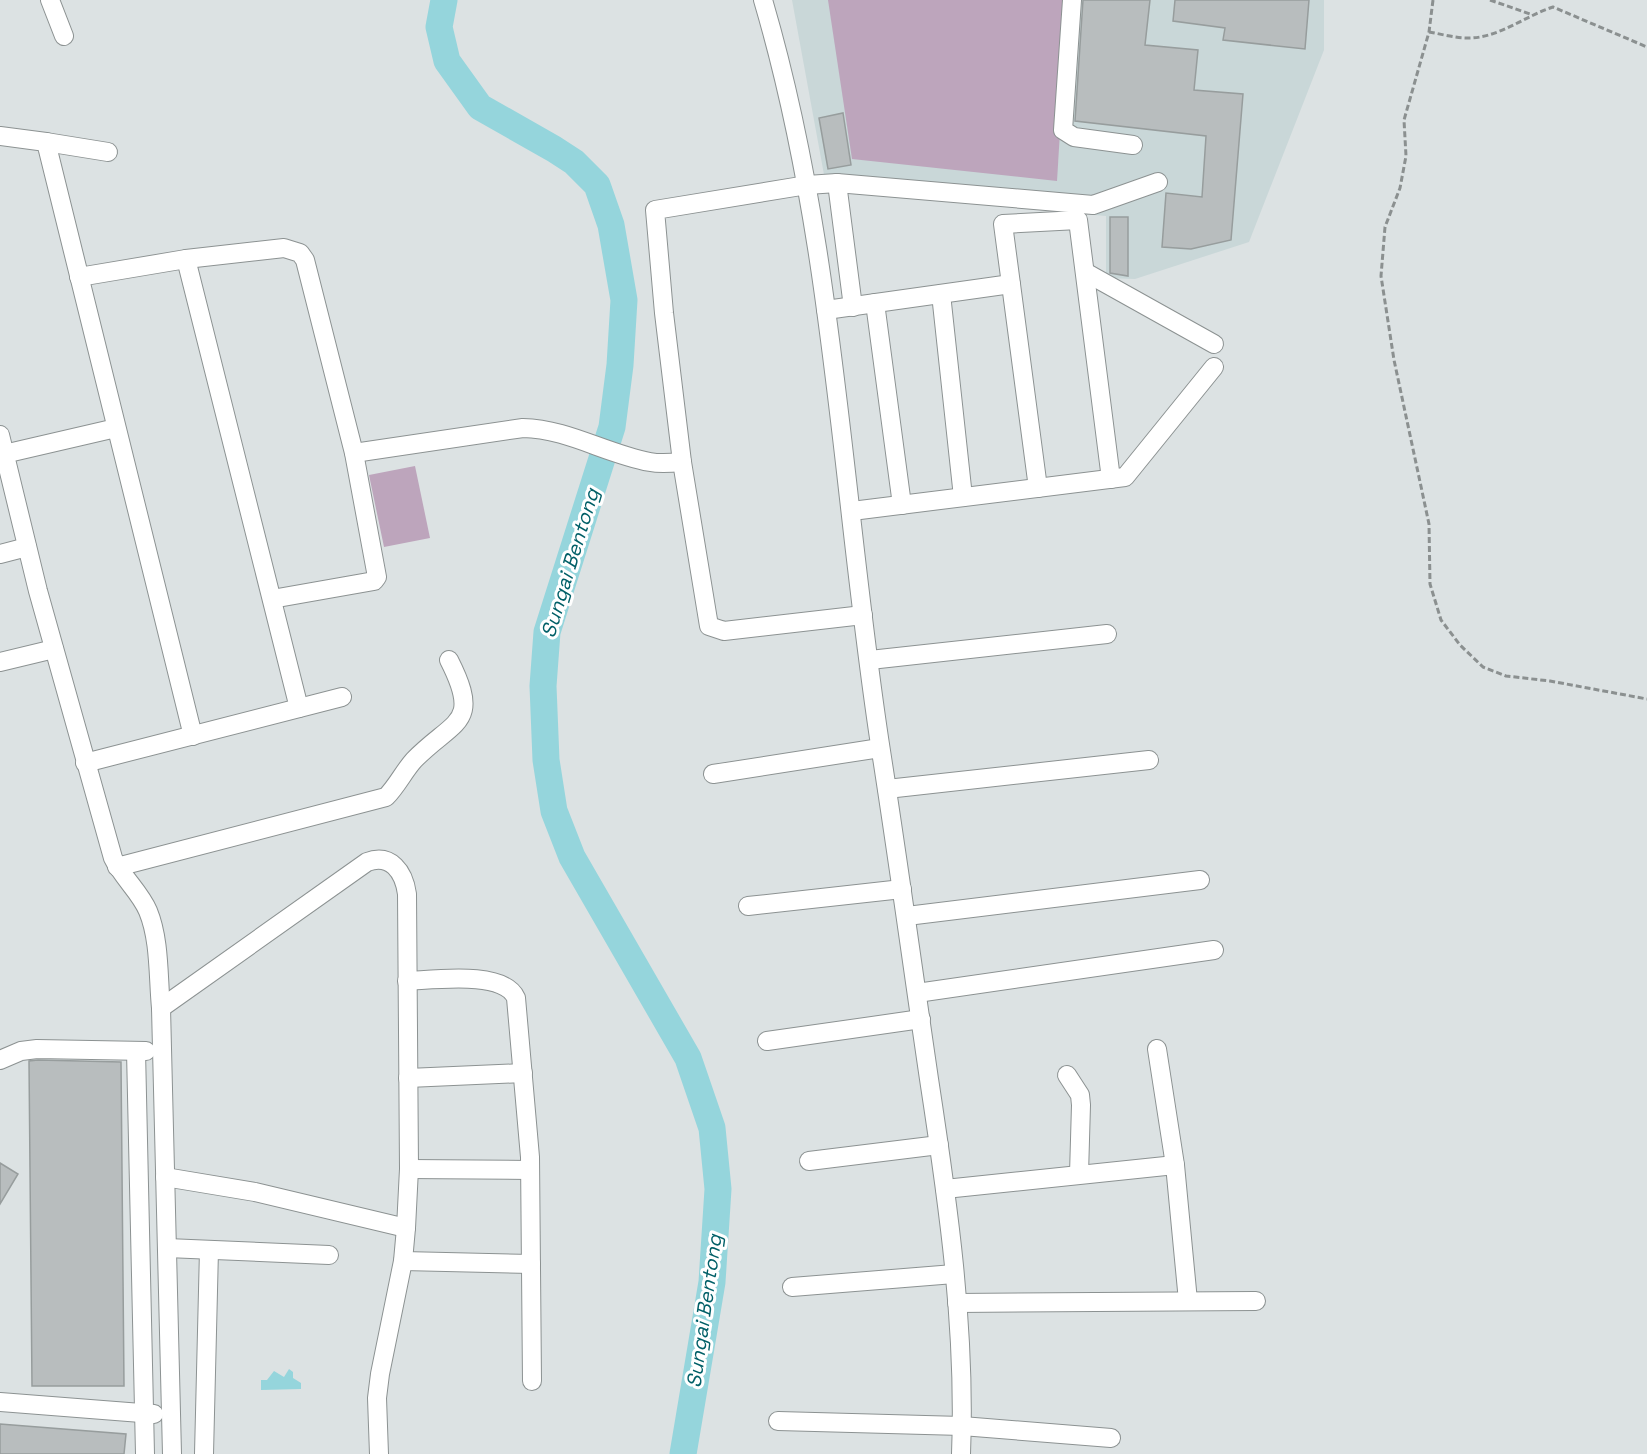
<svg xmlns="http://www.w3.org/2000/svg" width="1647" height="1454" viewBox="0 0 1647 1454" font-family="'Space Grotesk',sans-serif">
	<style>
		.built { fill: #c9d7d8 }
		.green { fill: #bda5bc }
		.water { fill: #95d5dc }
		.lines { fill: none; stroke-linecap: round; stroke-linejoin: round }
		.river { stroke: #95d5dc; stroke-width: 27 }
		.building { fill: #b8bdbe; stroke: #979d9d; stroke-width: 1.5 }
		.minor-casing { stroke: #8c9292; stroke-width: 20 }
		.path { stroke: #8b9090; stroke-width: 3; stroke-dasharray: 6 3; stroke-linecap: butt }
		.minor { stroke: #fff; stroke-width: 18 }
		.labels { text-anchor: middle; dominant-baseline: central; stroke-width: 6; stroke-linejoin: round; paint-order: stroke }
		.water-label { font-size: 20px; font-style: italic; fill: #005f67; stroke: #fff }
	</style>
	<rect width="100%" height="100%" fill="#dce2e3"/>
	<path class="built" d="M792,0H1324V50L1249,242L1135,279L1106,278V216L827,191Z"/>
	<g class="green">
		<path d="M828,0H1068L1057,181L852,159Z"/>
		<path d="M415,466L430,538L384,547L369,475Z"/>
	</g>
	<path class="water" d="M289,1369L293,1372V1378L301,1383V1389L261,1390V1380H267L274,1371L284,1377Z"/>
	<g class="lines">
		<path class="river" d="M444,0L439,27L447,61L480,107L554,149L574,162L597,185L611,225L624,300L620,365L612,427L547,632L543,686L546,760L554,811L572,857L688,1058L712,1128L718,1189L712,1282L683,1454"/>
	</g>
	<g class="building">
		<path d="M1083,0H1150L1145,45L1198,50L1194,90L1243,94L1231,240L1191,249L1162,247L1166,193L1202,197L1206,136L1075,121Z"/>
		<path d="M1175,0H1309L1305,49L1223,40L1225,28L1173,21Z"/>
		<path d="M843,113L851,165L828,169L819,118Z"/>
		<path d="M1110,217H1128V276L1110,273Z"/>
		<path d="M38,1060L121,1062L124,1386H32L29,1061Z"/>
		<path d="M0,1163L18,1174L0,1204Z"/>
		<path d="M0,1424L126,1434L124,1454H0Z"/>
	</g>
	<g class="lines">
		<g class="minor-casing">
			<g id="minor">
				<path d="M50,0L64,36"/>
				<path d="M763,0C835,244 842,500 881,751C898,860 913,970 929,1079C948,1203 966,1328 961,1454"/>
				<path d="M1072,0L1063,130L1074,137L1133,145"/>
				<path d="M0,136L46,142L193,736"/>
				<path d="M46,142L108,152"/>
				<path d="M837,183L853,307"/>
				<path d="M186,259L299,708"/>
				<path d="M1085,272L1214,344"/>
				<path d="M79,277L186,259L284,248L300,253L305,260L354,453L377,577L374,581L272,599"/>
				<path d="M941,294L963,497"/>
				<path d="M875,303L902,505"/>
				<path d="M826,310L1011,284"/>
				<path d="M0,435L38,591L113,858C122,877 140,892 148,911C160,940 158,977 161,1008L172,1454"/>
				<path d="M354,453L523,428C568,429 606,454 650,462C660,464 672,463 682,462"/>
				<path d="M4,454L116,428"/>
				<path d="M1038,488L1003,224L1078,220L1111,479"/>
				<path d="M852,511L1125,477L1214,367"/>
				<path d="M0,554L27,547"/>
				<path d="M863,615L724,631L709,626L682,462L664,313L655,210L807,185L837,183L1093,205L1158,182"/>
				<path d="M870,660L1107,634"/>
				<path d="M0,662L54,649"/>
				<path d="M85,763L342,697"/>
				<path d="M713,774L880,748"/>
				<path d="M887,789L1149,760"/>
				<path d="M117,867L386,797C397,786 404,771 414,760C454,719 482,725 449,660"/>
				<path d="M748,906L902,889"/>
				<path d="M907,916L1200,880"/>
				<path d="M407,981C433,980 504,970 516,998L530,1157L532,1381"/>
				<path d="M917,993L1214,950"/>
				<path d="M161,1008L367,862C391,853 404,872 407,894L409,1169L406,1228L403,1261L380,1374L377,1398L379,1454"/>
				<path d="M767,1041L921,1019"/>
				<path d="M1157,1049L1175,1165L1188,1301"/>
				<path d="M136,1051L145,1454"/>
				<path d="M0,1060L21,1051L37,1049L146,1051"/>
				<path d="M1067,1075L1080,1095L1081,1105L1079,1174"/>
				<path d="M408,1078L523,1073"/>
				<path d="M809,1161L939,1145"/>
				<path d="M409,1169L530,1170"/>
				<path d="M165,1177L255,1192L406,1228"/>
				<path d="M945,1189L1175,1165"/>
				<path d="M167,1248L329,1255"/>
				<path d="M403,1261L531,1264"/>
				<path d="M792,1287L954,1274"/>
				<path d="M957,1303L1256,1301"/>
				<path d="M0,1402L154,1414"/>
				<path d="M778,1421L962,1426L1111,1438"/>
				<path d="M204,1454L209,1250"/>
			</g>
		</g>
		<g class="path">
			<path d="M1433,0L1429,32L1404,120L1406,156L1400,188L1385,227L1381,276L1394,360L1429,524L1430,584L1441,620L1460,645L1483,667L1506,676L1550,681L1647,699"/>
			<path d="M1490,0L1530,14"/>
			<path d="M1429,32C1441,34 1455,38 1467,38C1497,39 1525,16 1553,7L1647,47"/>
		</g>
		<use href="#minor" class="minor"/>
	</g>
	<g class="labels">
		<g class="water-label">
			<text transform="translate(570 563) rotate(-73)">Sungai Bentong</text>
			<text transform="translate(704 1311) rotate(-82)">Sungai Bentong</text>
		</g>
	</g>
</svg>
